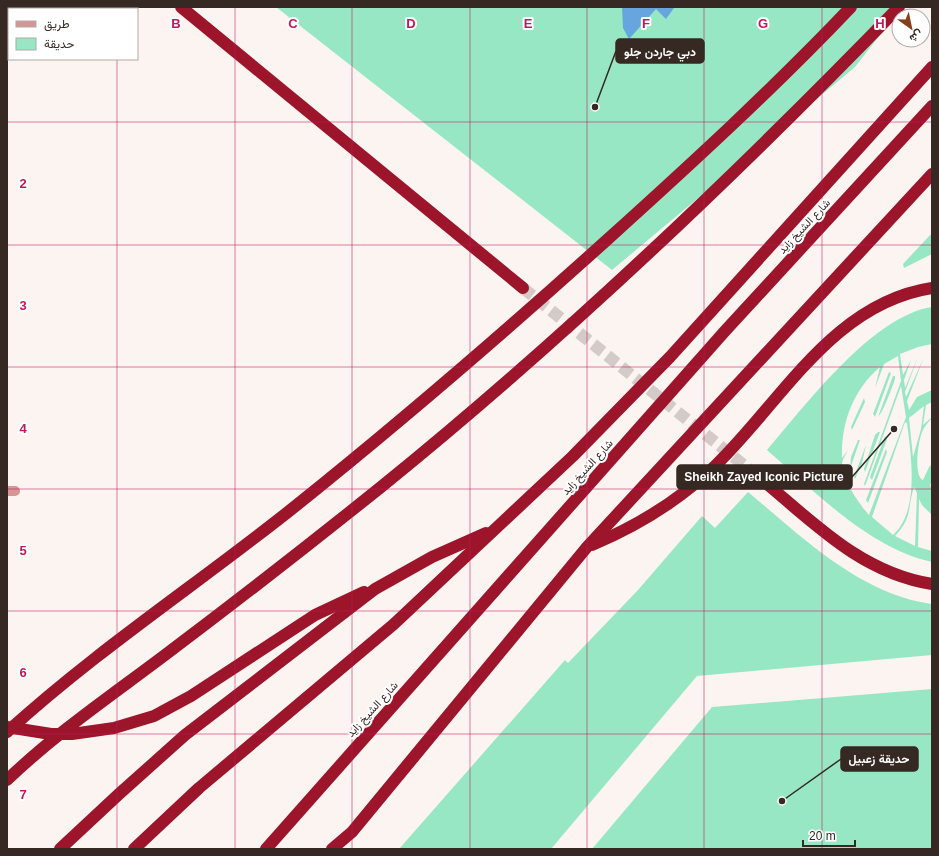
<svg xmlns="http://www.w3.org/2000/svg" width="939" height="856" viewBox="0 0 939 856" font-family="Helvetica,Vazirmatn,sans-serif">
	<style>
		.green { fill: #97e7c4; fill-rule: evenodd }
		.water { fill: #67a5de }
		.lines { fill: none; stroke-linecap: round; stroke-linejoin: round }
		.highway-tunnel { stroke: #d4cbc8; stroke-width: 12; stroke-dasharray: 12 6; stroke-linecap: butt }
		.minor { stroke: #d59796; stroke-width: 10 }
		.highway { stroke: #9c152a; stroke-width: 12 }
		.highway-bridge { stroke: #9c152a; stroke-width: 12 }
		.grid { fill: none; stroke: #c2185b; stroke-width: 1; stroke-opacity: 0.55 }
		.labels { text-anchor: middle; dominant-baseline: central; stroke-width: 4; stroke-linejoin: round; paint-order: stroke }
		.street-label { font-size: 11px; fill: #362822; stroke: #fff }
		.grid-label { font-size: 13px; text-anchor: middle; font-weight: bold; fill: #c2185b; stroke: #fff; stroke-width: 4; stroke-linejoin: round; paint-order: stroke }
		.leader { fill: none; stroke: #362822; stroke-width: 1.5 }
		.callout-dot { fill: #362822; stroke: #fff; stroke-width: 1.5 }
		.callout { fill: #362822; stroke: #362822; stroke-width: 1.5 }
		.callout-label { font-size: 12px; text-anchor: middle; font-weight: bold; fill: #fff }
	</style>
	<rect width="100%" height="100%" fill="#fcf4f1"/>
	<g class="green">
		<path d="M276,7H902L855,67L612,270Z"/>
		<path d="M932,233V254L904,268L903,264Z"/>
		<path d="M932,307V344L918,347L900,354L903,375L911,360L904,380L905,388L918,357L905,392L906,397L924,357L907,401L909,410L917,397L932,390V402L926,405L923,425L932,417V418C929,421 926,425 924,428C918,437 913,476 923,480L929,467L932,464V482L930,485L932,490V515L922,505L919,499L918,547L932,551V562C869,548 815,492 767,450C805,406 872,316 932,307ZM898,356L901,381L864,484L865,486L901,386L906,417L869,515C860,505 842,479 842,465C842,460 846,454 848,450L842,458C841,423 853,390 880,367L875,388L884,364ZM924,406L921,429L913,457L909,418ZM905,422L907,423C911,455 920,511 893,535L872,517ZM914,487L917,493L915,546L895,536C913,517 907,508 914,487Z"/>
		<path d="M889,372L891,373L875,417L873,414Z"/>
		<path d="M893,376H895V379C892,388 883,412 878,417Z"/>
		<path d="M864,398L865,402L852,430L851,427Z"/>
		<path d="M878,432H880L865,472L864,469L875,435Z"/>
		<path d="M885,436L887,439L872,480L870,477Z"/>
		<path d="M858,440H860L850,469L851,457Z"/>
		<path d="M866,445L862,463L855,479L854,477Z"/>
		<path d="M886,449L887,452L868,503L866,500Z"/>
		<path d="M748,492C795,531 843,578 902,597C912,601 922,602 932,604V655L697,676L551,849H399L565,660L568,663L638,590L702,516L715,528Z"/>
		<path d="M932,689V849H592L712,707Z"/>
	</g>
	<path class="water" d="M622,7H674V8L666,19L656,9L629,39L623,28Z"/>
	<g class="lines">
		<path class="highway-tunnel" d="M523,288L760,478"/>
		<path class="minor" d="M7,491H15"/>
		<g class="highway">
			<path d="M181,7L523,288"/>
			<path d="M760,478C813,522 861,573 932,584"/>
			<path d="M592,545C637,526 680,500 716,465C782,401 833,303 932,288"/>
			<path d="M7,727L51,734H72L114,728L154,716L191,696L315,615L364,592"/>
			<path d="M60,849L119,794L185,735L375,589L432,557L486,533"/>
			<path d="M134,849L199,788L394,624L573,456L670,357L932,67"/>
			<path d="M266,849L725,331L932,106"/>
			<path d="M332,849L352,832L587,547L932,174"/>
		</g>
		<g class="highway-bridge">
			<path d="M7,732C98,649 202,581 298,504C404,419 507,330 608,239C691,164 774,88 851,7"/>
			<path d="M7,780C56,733 112,695 165,655C238,600 310,544 381,487C564,339 735,176 899,7"/>
		</g>
	</g>
	<path class="grid" d="M117,7V9M235,7V849M352,7V849M470,7V849M587,7V849M704,7V849M822,7V849M117,59V849M7,122H932M7,245H932M7,367H932M7,489H932M7,611H932M7,734H932"/>
	<g class="labels">
		<g class="street-label">
			<text transform="translate(804 226) rotate(-47)">شارع الشيخ زايد</text>
			<text transform="translate(587 467) rotate(-48)">شارع الشيخ زايد</text>
			<text transform="translate(372 709) rotate(-48)">شارع الشيخ زايد</text>
		</g>
	</g>
	<g class="grid-label">
		<text x="176" y="28">B</text>
		<text x="293" y="28">C</text>
		<text x="411" y="28">D</text>
		<text x="528" y="28">E</text>
		<text x="646" y="28">F</text>
		<text x="763" y="28">G</text>
		<text x="880" y="28">H</text>
		<text x="23" y="188">2</text>
		<text x="23" y="310">3</text>
		<text x="23" y="433">4</text>
		<text x="23" y="555">5</text>
		<text x="23" y="677">6</text>
		<text x="23" y="799">7</text>
	</g>
	<path class="leader" d="M595 107L616 51M894 429L852 477M782 801L841 759"/>
	<g class="callout-dot">
		<circle cx="595" cy="107" r="4"/>
		<circle cx="894" cy="429" r="4"/>
		<circle cx="782" cy="801" r="4"/>
	</g>
	<g class="callout">
		<rect x="616" y="39" width="88" height="24" rx="4"/>
		<rect x="677" y="465" width="175" height="24" rx="4"/>
		<rect x="841" y="747" width="77" height="24" rx="4"/>
	</g>
	<g class="callout-label">
		<text x="660" y="56">دبي جاردن جلو</text>
		<text x="764" y="481">Sheikh Zayed Iconic Picture</text>
		<text x="879" y="763">حديقة زعبيل</text>
	</g>
	<rect width="939" height="856" fill="none" stroke="#362822" stroke-width="16"/>
	<rect x="8" y="8" width="130" height="52" fill="#ffffff" stroke="#afa9a7"/>
	<rect x="16" y="21" width="20" height="6" fill="#d59796" stroke="#afa9a7"/>
	<text x="44" y="28" font-size="12" fill="#362822">طريق</text>
	<rect x="16" y="38" width="20" height="12" fill="#97e7c4" stroke="#afa9a7"/>
	<text x="44" y="48" font-size="12" fill="#362822">حديقة</text>
	<g transform="translate(911 28) rotate(147)"><circle r="19" fill="#ffffff" stroke="#afa9a7"/>
	<path d="M0-3L7 15L0 10L-7 15Z" fill="#853f1b"/>
	<text y="-6" font-size="11" font-weight="bold" text-anchor="middle" fill="#362822">ش</text>
	</g>
	<path d="M803 840v6h52v-6" fill="none" stroke="#362822" stroke-width="2"/>
	<text x="809" y="840" font-size="12" fill="#362822" stroke="#ffffff" stroke-width="3" paint-order="stroke">20 m</text>
</svg>
